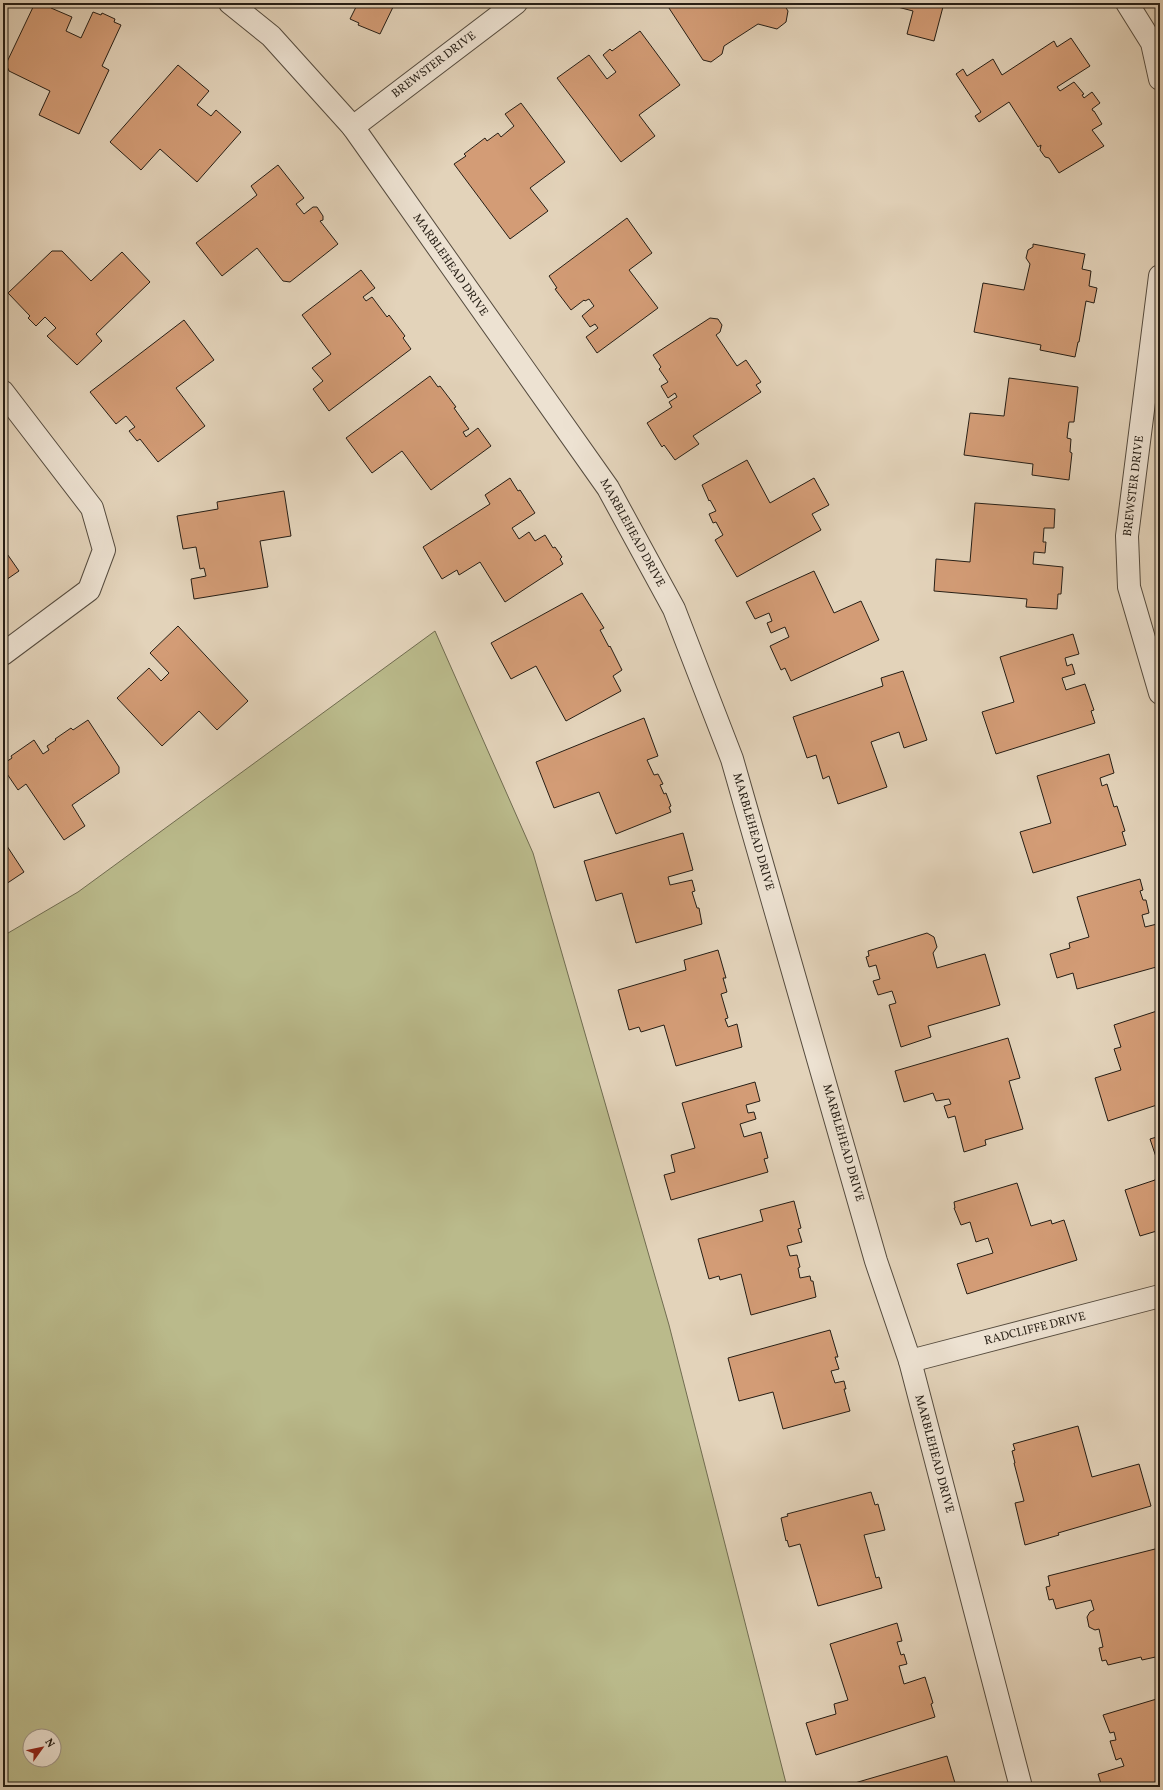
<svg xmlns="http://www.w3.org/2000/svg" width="1163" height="1790" viewBox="0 0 1163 1790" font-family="Vollkorn,serif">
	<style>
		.green { fill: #baba8b; stroke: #706c50; fill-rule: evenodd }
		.building { fill: #d39c76; stroke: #261e15 }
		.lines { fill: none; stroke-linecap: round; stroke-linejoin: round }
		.minor-casing { stroke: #554b3e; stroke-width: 24 }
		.minor { stroke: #ede2d2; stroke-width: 22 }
		.labels { text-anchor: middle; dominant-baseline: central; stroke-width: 3; stroke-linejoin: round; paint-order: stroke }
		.street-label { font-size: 12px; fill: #261e15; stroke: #ede2d2 }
	</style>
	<rect width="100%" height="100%" fill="#e3d3ba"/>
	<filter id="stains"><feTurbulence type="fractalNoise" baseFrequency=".005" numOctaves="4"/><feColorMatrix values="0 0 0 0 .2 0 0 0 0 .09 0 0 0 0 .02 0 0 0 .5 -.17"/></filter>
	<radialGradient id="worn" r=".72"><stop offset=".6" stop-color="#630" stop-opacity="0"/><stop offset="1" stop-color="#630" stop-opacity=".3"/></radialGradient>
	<path class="green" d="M435,631L533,853L669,1325L787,1787H3V936L78,892ZM30,1736H54V1760H30Z"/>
	<g class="building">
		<path d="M35,3H45L52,6L51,8L72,17L66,31L81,38L93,12L101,15L102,13L115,19L114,22L121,25L102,66L109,70L79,134L39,115L50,91L9,71L6,64Z"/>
		<path d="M358,3H395L380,34L358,25L359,23L350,19Z"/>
		<path d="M669,3H783L788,11L786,22L777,29L758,24L724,46L722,54L711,62L703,60L667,5Z"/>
		<path d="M882,3H944L934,41L907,34L913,11Z"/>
		<path d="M640,31L680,85L639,115L655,136L621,162L557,78L589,55L607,79L616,72L603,55L610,49L612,51Z"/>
		<path d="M1071,38L1090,66L1057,87L1060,91L1074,82L1084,94L1082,95L1084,98L1092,92L1100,103L1092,109L1093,111H1094L1102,124L1092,130L1104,146L1059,173L1049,158L1045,157L1040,150L1041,145L1038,147L1009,102L979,122L975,116L981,112L956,74L963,69L967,76L993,59L1002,75L1054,41L1057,47Z"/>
		<path d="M178,65L209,91L197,105L211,116L216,110L241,132L197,182L160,149L141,170L110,142Z"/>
		<path d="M521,103L565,162L530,188L548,211L510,239L454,164L466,156L464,154L485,138L487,141L498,133L501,137L514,126L505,114Z"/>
		<path d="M278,165L304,198L296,204L304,214L313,207H317L323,216V220L320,221L338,244L290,282L283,281L257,248L222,276L196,243L257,195L251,186Z"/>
		<path d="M627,218L652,253L629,270L658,308L597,353L586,337L598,328L595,324L590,327L582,316L594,306L589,299L585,301L584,300L571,310L555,289L557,288L549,276Z"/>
		<path d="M1033,244L1085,254L1082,269L1091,271L1089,286L1097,288L1094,303L1086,301L1079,342H1078L1075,357L1040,350L1041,345L974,332L983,283L1024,290L1030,264L1026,258L1028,250L1033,247Z"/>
		<path d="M52,251H62L91,281L122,252L150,282L96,334L102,341L77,365L47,336L56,328L45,317L36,326L28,318L30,316L8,293Z"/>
		<path d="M361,270L375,288L363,297L366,301L372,297L387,317L389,315L405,336L403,338L411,349L329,411L313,389L323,381L312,368L331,354L302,315Z"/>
		<path d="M710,318L718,319L722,325L720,332L716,335L737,366L746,360L761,382L756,385L761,392L693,436L699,444L675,460L664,445L662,447L647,423L672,407L669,402L677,397L675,393L668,398L661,386L668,382L659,369L661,367L653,355Z"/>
		<path d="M184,320L214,360L176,388L205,426L158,462L140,439L137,441L129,431L135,427L126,416L116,424L90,392Z"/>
		<path d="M430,376L438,387L440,386L456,407L454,408L469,429L463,432L466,437L478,428L491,446L431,490L402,451L372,473L346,438Z"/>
		<path d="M1009,378L1078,387L1074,422H1069L1067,438L1071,439L1070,452L1072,453L1069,480L1032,475L1033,464L964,455L970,413L1004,416Z"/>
		<path d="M747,460L770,503L814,478L829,505L812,514L821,530L737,577L715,540L723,535L716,522L713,523L709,514L716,511L710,500L709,501L702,485Z"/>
		<path d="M510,478L518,491L520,490L535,513L512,528L519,539L529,532L535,541L545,535L553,548L555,547L562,557L560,559L563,564L505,602L480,562L459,575L457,570L442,579L423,547L490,504L485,495Z"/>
		<path d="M284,491L291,536L260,541L268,587L194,599L191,579L206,576L204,568L200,569L196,547L183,549L177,516L218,509L217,502Z"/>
		<path d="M975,503L1055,509L1054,528H1044L1043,542H1046L1045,553L1034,552L1033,564L1063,567L1061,594H1058L1057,609L1026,607L1027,599L934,591L936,559L970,562Z"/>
		<path d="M3,548L19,571L3,582Z"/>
		<path d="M814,571L834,613L861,601L879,640L791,681L785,668L781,670L770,646L789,637L785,627L771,633L767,623L772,621L769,613L755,619L746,602Z"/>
		<path d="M582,593L604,628L600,630L609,647L610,646L622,670L613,676L621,691L566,721L536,666L511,679L491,643Z"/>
		<path d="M178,626L248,701L217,730L199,711L162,746L117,698L149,668L161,681L169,673L150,653Z"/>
		<path d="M1073,634L1079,654L1065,658L1067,666L1072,664L1075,674L1062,678L1066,690L1085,684L1094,710L1091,711L1095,723L996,754L982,712L1014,702L1000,657Z"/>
		<path d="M903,671L927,740L904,748L899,732L871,742L887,787L838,804L829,776L823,779L816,755L807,758L793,717L883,686L881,678Z"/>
		<path d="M644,718L658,756L647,760L654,775L658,774L663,784L660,785L664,794L666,793L671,806L669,807L671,812L616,834L599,792L554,808L536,762Z"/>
		<path d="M88,720L119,767V773L72,805L85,826L64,840L26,784L18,790L3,768V764L12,758L11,756L34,740L43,754L49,750L47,746L56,740L55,739L71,728L73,730Z"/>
		<path d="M1109,754L1114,773L1100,778L1102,786L1107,784L1114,807L1117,806L1125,831L1122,832L1126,845L1033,873L1020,832L1051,823L1037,776Z"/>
		<path d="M683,833L693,870L668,877L670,885L692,880L695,891L692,892L697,908H699L702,924L636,943L622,893L596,901L584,861Z"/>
		<path d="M3,840L24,872L3,886Z"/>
		<path d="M1140,879L1143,890L1140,891L1143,900H1146L1149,913L1142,915L1145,927L1157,924L1160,936L1159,941L1160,966L1077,989L1073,973L1057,978L1050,954L1070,948L1069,943L1089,937L1077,897Z"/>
		<path d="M927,933L934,937L937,947L933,953L937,968L985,954L1000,1005L928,1026L931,1037L901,1047L889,1005L896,1003L892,991L878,995L873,981L880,979L876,965L869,967L866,957L869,956L868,951Z"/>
		<path d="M718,950L726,978H723L727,992L721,994L728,1018L725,1019L728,1027L737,1024L742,1047L676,1066L664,1025L641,1032L639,1027L629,1030L618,990L686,970L684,960Z"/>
		<path d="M1160,1010V1104L1108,1121L1095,1078L1121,1070L1114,1049L1121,1047L1114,1025Z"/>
		<path d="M1008,1038L1020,1078L1009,1081L1023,1129L985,1140L986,1145L964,1152L955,1116L948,1118L944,1106L951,1104L949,1099L936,1101L933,1093L904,1102L895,1071Z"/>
		<path d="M755,1082L760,1101L746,1105L748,1113L754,1112L756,1119L740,1124L744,1137L761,1132L768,1158L764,1159L768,1172L671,1200L664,1175L675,1172L671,1155L695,1148L682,1103Z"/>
		<path d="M1160,1136V1169L1150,1139Z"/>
		<path d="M1160,1170V1230L1140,1236L1125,1190L1155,1180Z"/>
		<path d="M1017,1183L1031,1226L1051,1220L1052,1224L1064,1220L1077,1260L967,1294L957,1264L993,1253L988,1238L976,1242L970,1222L961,1225L954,1208H955L954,1202Z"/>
		<path d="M794,1201L801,1228L798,1229L802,1242L787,1246L790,1256L797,1255L800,1267L798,1268L800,1278L810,1276L811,1281H813L816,1297L751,1315L741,1274L720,1280L719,1276L709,1279L698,1239L763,1221L760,1210Z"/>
		<path d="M830,1330L838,1357H835L839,1369L831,1371L835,1383L844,1381L846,1389H844L850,1411L783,1429L773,1392L739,1401L728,1358Z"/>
		<path d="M1078,1426L1092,1477L1139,1464L1151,1506L1058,1533L1059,1535L1025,1545L1015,1503L1024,1501L1014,1463H1015L1012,1451L1015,1450L1013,1444Z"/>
		<path d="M871,1492L875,1505L878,1504L885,1530L864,1535L876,1578L879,1577L882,1588L818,1606L800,1544L789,1547L787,1540L786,1541L781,1518L788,1516L787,1514Z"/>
		<path d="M1159,1548L1160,1606L1157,1607L1160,1618V1656L1142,1660L1141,1657L1108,1665L1106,1660L1102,1661L1099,1648L1103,1647L1099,1629L1095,1630L1089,1627L1087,1617L1090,1612L1094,1610L1091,1600L1056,1609L1053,1599L1049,1600L1046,1587L1050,1586L1048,1576Z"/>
		<path d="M897,1623L902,1641L897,1642L901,1655L904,1654L907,1664L899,1666L904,1684L925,1677L933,1703L931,1704L935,1717L816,1755L806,1723L836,1714L834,1704L848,1700L830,1644Z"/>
		<path d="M1160,1698V1787H1102L1098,1774L1124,1766L1121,1758L1116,1760L1110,1741L1116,1740L1114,1732L1110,1733L1103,1715Z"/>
		<path d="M947,1756L955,1783H953L955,1787H841Z"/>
	</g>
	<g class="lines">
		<g class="minor-casing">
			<g id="minor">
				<path d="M230,3L271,36L353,127L608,488L674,609L732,759L876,1261L910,1361L1021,1787"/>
				<path d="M1127,3L1152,43L1160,79"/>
				<path d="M353,127L516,3"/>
				<path d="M1160,276L1127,536L1129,587L1160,693"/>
				<path d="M3,392L92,508L104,550L89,590L3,654"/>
				<path d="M910,1361L1160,1296"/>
			</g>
		</g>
		<use href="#minor" class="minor"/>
	</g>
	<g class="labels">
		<g class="street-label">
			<text transform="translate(434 65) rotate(-37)">BREWSTER DRIVE</text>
			<text transform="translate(450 265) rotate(55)">MARBLEHEAD DRIVE</text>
			<text transform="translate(1134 486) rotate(-83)">BREWSTER DRIVE</text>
			<text transform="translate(632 533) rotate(61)">MARBLEHEAD DRIVE</text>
			<text transform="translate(753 832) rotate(74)">MARBLEHEAD DRIVE</text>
			<text transform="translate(843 1143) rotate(74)">MARBLEHEAD DRIVE</text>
			<text transform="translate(1035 1329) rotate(-14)">RADCLIFFE DRIVE</text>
			<text transform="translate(934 1454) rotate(75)">MARBLEHEAD DRIVE</text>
		</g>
	</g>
	<rect width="1163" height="1790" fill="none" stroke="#e3d3ba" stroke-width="16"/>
	<rect x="4" y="4" width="1155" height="1782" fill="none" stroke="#261e15" stroke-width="2"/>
	<rect x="8" y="8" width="1147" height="1774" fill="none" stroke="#261e15"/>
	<g transform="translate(42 1748) rotate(57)"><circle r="19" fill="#ede2d2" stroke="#9d9486"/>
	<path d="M0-3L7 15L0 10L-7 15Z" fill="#8f2418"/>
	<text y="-6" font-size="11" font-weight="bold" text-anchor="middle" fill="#261e15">N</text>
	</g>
	<rect width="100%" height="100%" filter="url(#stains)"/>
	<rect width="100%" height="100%" fill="url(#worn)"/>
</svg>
